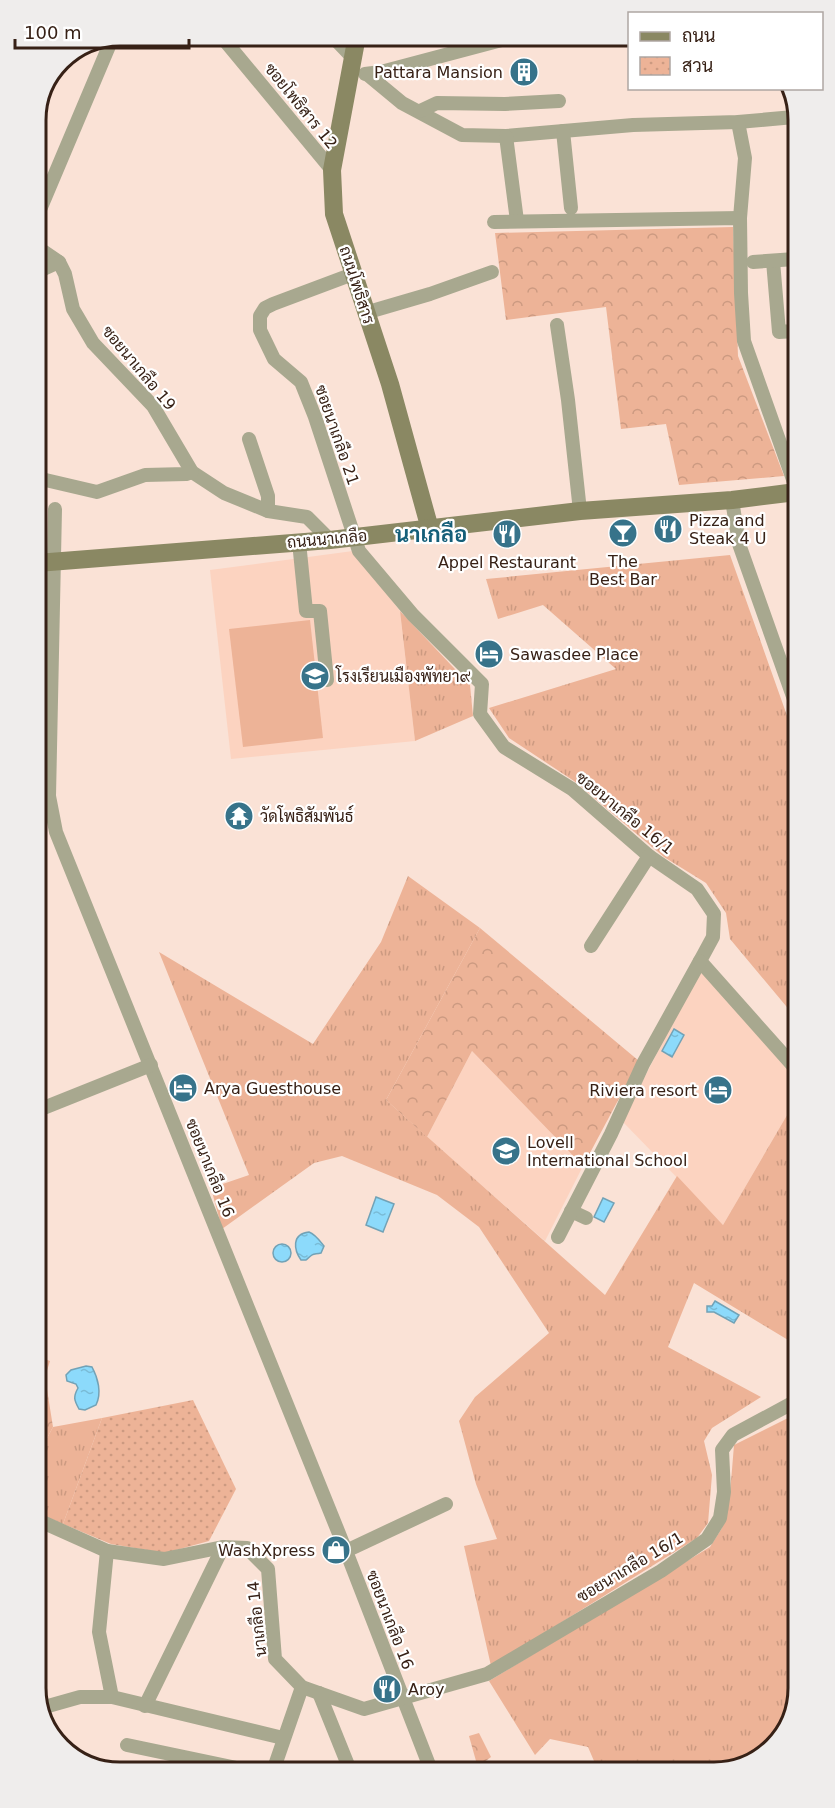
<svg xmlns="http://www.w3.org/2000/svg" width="835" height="1808" viewBox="0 0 835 1808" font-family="'DejaVu Sans',Sarabun,sans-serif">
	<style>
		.built { fill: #fcd3c0 }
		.grass { fill: url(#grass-tufts) }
		.forest { fill: url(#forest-crowns) }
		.park { fill: url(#park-dots) }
		.pitch { fill: #edb397 }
		.water { fill: url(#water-ripples); stroke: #72a2b6; stroke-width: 1.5 }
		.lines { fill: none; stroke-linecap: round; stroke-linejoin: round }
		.street { stroke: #a8a88f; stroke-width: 14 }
		.secondary { stroke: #8a8863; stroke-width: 18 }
		.labels { text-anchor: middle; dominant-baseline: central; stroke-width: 4.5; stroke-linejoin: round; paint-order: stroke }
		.poi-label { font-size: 16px; fill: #372116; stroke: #fff; text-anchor: start }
		.street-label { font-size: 16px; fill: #372116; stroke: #fff }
		.district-label { font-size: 22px; font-weight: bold; fill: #155f79; stroke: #fff }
		.rim { fill: none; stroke: #372116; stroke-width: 3 }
	</style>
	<defs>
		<pattern id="grass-tufts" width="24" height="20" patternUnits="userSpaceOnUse" patternTransform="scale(1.5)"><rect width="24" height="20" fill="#edb397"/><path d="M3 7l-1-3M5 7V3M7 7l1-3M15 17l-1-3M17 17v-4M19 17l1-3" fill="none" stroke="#cc9a81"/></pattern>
		<pattern id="forest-crowns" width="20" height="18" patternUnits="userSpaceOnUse" patternTransform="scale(1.5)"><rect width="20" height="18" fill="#edb397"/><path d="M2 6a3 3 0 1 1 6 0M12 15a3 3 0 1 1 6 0" fill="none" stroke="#cc9a81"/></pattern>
		<pattern id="park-dots" width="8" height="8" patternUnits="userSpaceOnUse" patternTransform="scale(1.5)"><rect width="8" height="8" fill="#edb397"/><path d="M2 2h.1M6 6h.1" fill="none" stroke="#cc9a81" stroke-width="1.8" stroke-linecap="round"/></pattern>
		<pattern id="water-ripples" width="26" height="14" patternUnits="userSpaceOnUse" patternTransform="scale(1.5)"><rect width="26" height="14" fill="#8cdafb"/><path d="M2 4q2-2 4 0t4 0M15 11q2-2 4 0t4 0" fill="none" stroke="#79bbd6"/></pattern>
	</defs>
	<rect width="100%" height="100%" fill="#fae2d6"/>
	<g class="built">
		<path d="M353,551L400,611L415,741L231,759L210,570Z"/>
		<path d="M701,968L792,1069L797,1080V1098L723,1225L622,1121Z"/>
		<path d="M472,1051L583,1166L545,1241L427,1137Z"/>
	</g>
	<g class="grass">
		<path d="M730,555L796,741V1018L730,939L726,913L706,883L664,857L574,781L509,738L489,708L616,669L543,605L498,619L486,579Z"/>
		<path d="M400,611L470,685L473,716L415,741Z"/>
		<path d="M408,876L480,928L386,1100L605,1295L677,1176L723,1225L797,1098L798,1346L694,1283L668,1347L761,1397L712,1428L704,1441L712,1475L708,1523L697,1538L491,1666L464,1546L497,1539L476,1484L459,1421L475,1397L549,1333L479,1227L437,1195L342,1156L314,1163L222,1229L211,1188L249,1175L159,952L313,1044L381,942Z"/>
		<path d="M798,1413L799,1688L782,1739L742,1767L597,1768L588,1747L550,1739L535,1755L489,1681L710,1547L722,1528L730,1494L734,1445Z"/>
		<path d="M102,1418L63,1524L40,1514V1451L53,1427Z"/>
	</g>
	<g class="forest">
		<path d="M733,227L738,356L784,476L679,485L666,424L621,429L606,307L506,320L495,233Z"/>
		<path d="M480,928L639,1061L583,1166L472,1051L427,1137L386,1100Z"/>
		<path d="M40,1357L50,1361L45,1377L53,1427L40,1451Z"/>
		<path d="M479,1733L491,1757L483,1763L476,1761L469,1736Z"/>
	</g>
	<path class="park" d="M193,1400L236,1489L209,1541L165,1553L111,1544L63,1524L102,1418Z"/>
	<path class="pitch" d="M310,620L323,738L243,747L229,629Z"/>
	<g class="water">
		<path d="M674,1029L684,1035L672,1057L662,1051Z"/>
		<path d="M376,1197L394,1204L383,1232L366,1225Z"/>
		<path d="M603,1198L614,1203L604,1222L594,1217Z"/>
		<path d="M309,1232C315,1234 320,1241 324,1246L321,1253C311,1255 314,1253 306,1260H301C294,1250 291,1234 309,1232Z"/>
		<circle cx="282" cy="1253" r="9"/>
		<path d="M715,1301L739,1315L734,1323L714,1312H707V1306H712Z"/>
		<path d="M86,1366L92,1367C98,1378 102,1393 96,1405L85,1410L79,1409C74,1400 73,1397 78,1388L76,1384L67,1381L66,1375L71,1370Z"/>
	</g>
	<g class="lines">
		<g class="street">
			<path d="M221,36L332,170"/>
			<path d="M332,36L353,58"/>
			<path d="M365,74L381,72L517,36"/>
			<path d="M367,74L402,103L462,135L506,136L633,125L738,122L794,117"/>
			<path d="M420,111L437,103L505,104L559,101"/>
			<path d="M738,122L745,158L740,218"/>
			<path d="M563,131L571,208"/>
			<path d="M506,136L517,221"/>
			<path d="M36,219L112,39"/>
			<path d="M494,222L740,218L741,293L744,341L796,488"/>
			<path d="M37,247L59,262L65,274L73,309L93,343L153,406L192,472L224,493L268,511L307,517L330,540"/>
			<path d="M773,261L779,332L795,331"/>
			<path d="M753,262L795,259"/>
			<path d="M37,272L59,262"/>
			<path d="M353,274L273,304L265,308L260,316V330L274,359L301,382L315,417L359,551L413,615L482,684L480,714L504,747L572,789L649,856L697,889L714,914L713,937L700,961L797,1070"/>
			<path d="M365,313L430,294L492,272"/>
			<path d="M557,325L568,400L580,511"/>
			<path d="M249,439L268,496V511"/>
			<path d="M37,478L97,492L145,475L186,474L192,472"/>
			<path d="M732,500L739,544L796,705"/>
			<path d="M55,509L49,796L56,832L346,1551L431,1770"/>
			<path d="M299,542L306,611H320L327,680"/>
			<path d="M591,946L649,856"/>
			<path d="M39,1113L41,1109L151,1065"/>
			<path d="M571,1211L586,1218"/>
			<path d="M558,1237L611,1134L643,1064L700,961"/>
			<path d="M40,1521L107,1551L164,1559L223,1547L247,1548L268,1569L275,1659L302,1687L364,1709L487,1674L661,1571L707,1539L720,1518L724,1492L722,1450L733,1435L798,1400"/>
			<path d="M107,1551L99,1632L112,1697"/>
			<path d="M346,1551L446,1504"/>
			<path d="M319,1693L350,1770"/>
			<path d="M145,1706L223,1547"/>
			<path d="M41,1708L80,1697H112L283,1738"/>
			<path d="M127,1745L251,1771"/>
			<path d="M273,1771L302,1687"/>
		</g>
		<g class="secondary">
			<path d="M357,36L332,170L334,214L390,384L430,529"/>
			<path d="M37,563L330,540L580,511L732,500L796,492"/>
		</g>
	</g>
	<defs>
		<g id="building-disc" transform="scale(1.5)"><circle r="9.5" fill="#37738a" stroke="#fff"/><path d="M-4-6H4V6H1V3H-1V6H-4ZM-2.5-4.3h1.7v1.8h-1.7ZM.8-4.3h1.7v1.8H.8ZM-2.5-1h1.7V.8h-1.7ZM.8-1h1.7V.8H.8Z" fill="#fff"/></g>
		<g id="restaurant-disc" transform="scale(1.5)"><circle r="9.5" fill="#37738a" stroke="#fff"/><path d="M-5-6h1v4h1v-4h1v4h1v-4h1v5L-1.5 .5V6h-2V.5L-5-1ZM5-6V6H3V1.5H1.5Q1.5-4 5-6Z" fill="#fff"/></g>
		<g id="bar-disc" transform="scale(1.5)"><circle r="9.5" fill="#37738a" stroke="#fff"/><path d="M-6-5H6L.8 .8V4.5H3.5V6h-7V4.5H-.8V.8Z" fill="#fff"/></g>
		<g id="hotel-disc" transform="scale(1.5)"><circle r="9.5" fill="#37738a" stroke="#fff"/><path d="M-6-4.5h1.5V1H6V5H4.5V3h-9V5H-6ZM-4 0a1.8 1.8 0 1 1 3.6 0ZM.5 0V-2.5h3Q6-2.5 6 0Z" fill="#fff"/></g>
		<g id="school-disc" transform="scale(1.5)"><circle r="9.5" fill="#37738a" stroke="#fff"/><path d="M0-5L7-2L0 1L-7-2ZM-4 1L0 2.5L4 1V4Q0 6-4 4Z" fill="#fff"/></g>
		<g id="temple-disc" transform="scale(1.5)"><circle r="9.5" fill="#37738a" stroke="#fff"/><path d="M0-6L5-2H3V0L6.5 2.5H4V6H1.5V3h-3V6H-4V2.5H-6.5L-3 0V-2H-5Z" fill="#fff"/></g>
		<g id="shop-disc" transform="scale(1.5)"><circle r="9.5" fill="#37738a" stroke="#fff"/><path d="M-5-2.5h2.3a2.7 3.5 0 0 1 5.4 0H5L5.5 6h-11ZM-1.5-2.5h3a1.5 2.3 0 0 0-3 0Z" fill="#fff"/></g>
	</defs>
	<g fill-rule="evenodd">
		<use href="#building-disc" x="524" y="72"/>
		<use href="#restaurant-disc" x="668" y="529"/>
		<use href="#bar-disc" x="623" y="533"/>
		<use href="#restaurant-disc" x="507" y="534"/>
		<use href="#hotel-disc" x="489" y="654"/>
		<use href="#school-disc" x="315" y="676"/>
		<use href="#temple-disc" x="239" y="816"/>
		<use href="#hotel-disc" x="183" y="1088"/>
		<use href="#hotel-disc" x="718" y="1090"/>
		<use href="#school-disc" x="506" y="1151"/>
		<use href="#shop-disc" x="336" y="1550"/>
		<use href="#restaurant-disc" x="387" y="1689"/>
	</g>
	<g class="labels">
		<g class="poi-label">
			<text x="503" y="72" text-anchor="end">Pattara Mansion</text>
			<text x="689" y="520">Pizza and<tspan x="689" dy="18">Steak 4 U</tspan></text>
			<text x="623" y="561" text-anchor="middle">The<tspan x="623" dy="18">Best Bar</tspan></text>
			<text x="507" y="562" text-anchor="middle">Appel Restaurant</text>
			<text x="510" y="654">Sawasdee Place</text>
			<text x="336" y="676">โรงเรียนเมืองพัทยา๙</text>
			<text x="260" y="816">วัดโพธิสัมพันธ์</text>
			<text x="204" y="1088">Arya Guesthouse</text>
			<text x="697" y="1090" text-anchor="end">Riviera resort</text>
			<text x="527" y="1142">Lovell<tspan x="527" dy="18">International School</tspan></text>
			<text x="315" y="1550" text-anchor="end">WashXpress</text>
			<text x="408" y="1689">Aroy</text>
		</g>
		<g class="street-label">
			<text transform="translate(301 106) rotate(51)">ซอยโพธิสาร 12</text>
			<text transform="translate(357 285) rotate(72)">ถนนโพธิสาร</text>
			<text transform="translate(139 368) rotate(50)">ซอยนาเกลือ 19</text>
			<text transform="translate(337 435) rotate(71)">ซอยนาเกลือ 21</text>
			<text transform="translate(327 539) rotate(-5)">ถนนนาเกลือ</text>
			<text transform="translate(625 813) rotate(39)">ซอยนาเกลือ 16/1</text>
			<text transform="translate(210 1168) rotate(68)">ซอยนาเกลือ 16</text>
			<text transform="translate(630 1567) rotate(-31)">ซอยนาเกลือ 16/1</text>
			<text transform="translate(257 1619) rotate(-96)">นาเกลือ 14</text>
			<text transform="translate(390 1620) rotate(69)">ซอยนาเกลือ 16</text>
		</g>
		<g class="district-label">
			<text x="431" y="534">นาเกลือ</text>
		</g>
	</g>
	<path d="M0 0H835V1808H0ZM120 46H714A74 74 0 0 1 788 120V1688A74 74 0 0 1 714 1762H120A74 74 0 0 1 46 1688V120A74 74 0 0 1 120 46Z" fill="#efedec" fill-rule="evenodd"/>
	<path class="rim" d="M120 46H714A74 74 0 0 1 788 120V1688A74 74 0 0 1 714 1762H120A74 74 0 0 1 46 1688V120A74 74 0 0 1 120 46Z"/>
	<rect x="628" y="12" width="195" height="78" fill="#ffffff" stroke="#afa6a2" stroke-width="1.5"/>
	<rect x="640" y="32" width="30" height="9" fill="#8a8863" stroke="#afa6a2" stroke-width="1.5"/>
	<text x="682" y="42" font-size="18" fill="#372116">ถนน</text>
	<rect x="640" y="57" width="30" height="18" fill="url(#park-dots)" stroke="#afa6a2" stroke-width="1.5"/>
	<text x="682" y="72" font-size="18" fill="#372116">สวน</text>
	<path d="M15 39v9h174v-9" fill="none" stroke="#372116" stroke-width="3"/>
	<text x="24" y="39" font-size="18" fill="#372116" stroke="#ffffff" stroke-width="4.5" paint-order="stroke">100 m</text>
</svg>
